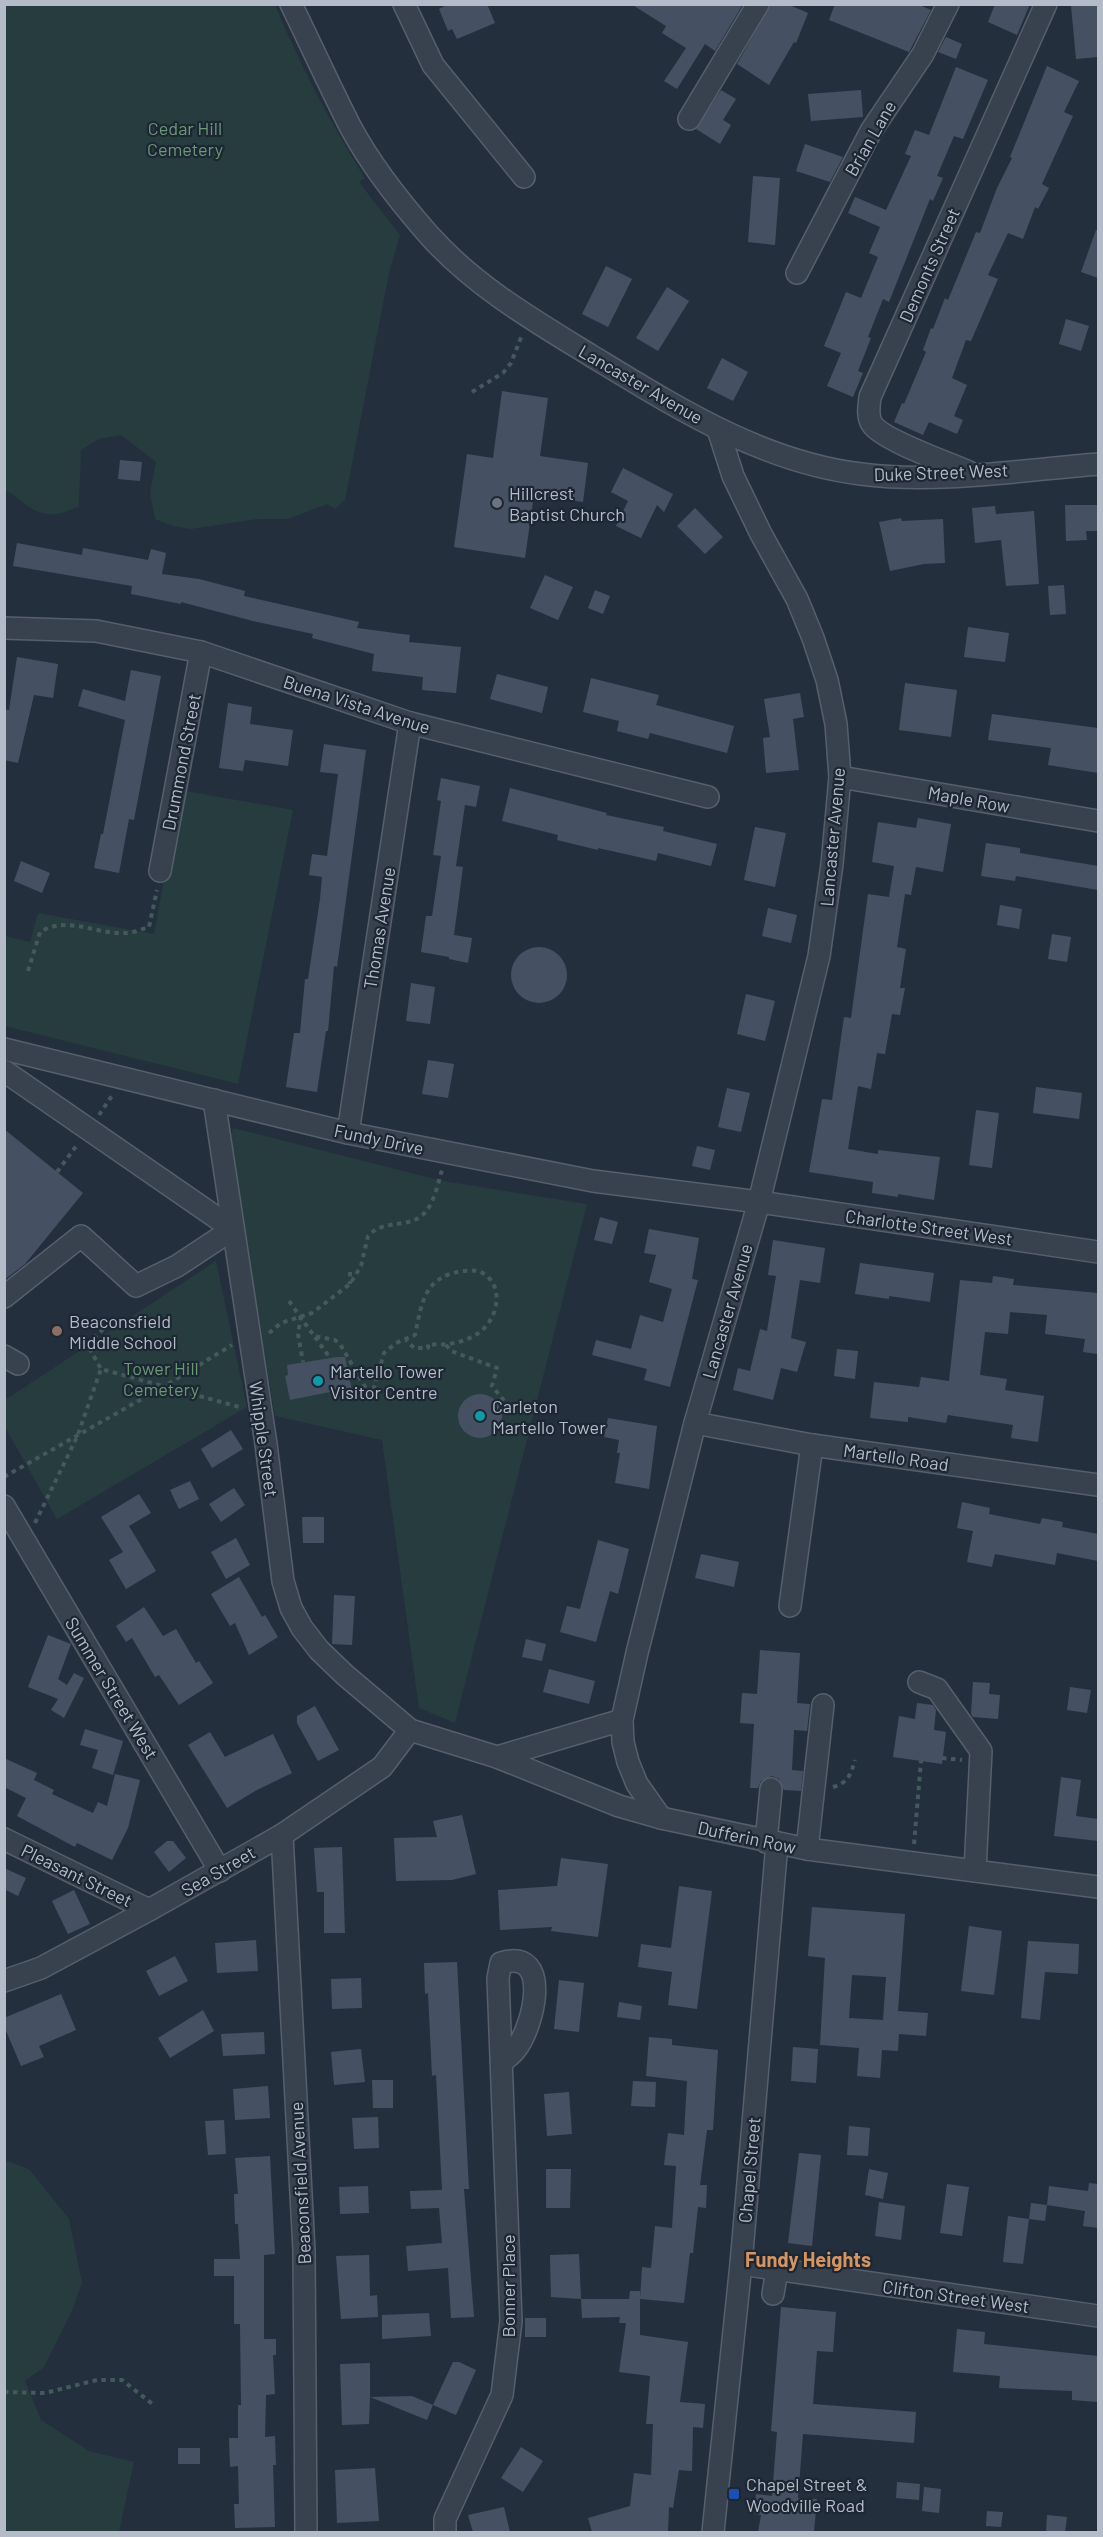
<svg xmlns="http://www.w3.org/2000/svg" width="1103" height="2537" viewBox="0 0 1103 2537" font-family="Barlow,sans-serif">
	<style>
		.green { fill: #263c3f }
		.building { fill: #455162; fill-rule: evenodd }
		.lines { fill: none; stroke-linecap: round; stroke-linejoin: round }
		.minor-casing { stroke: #565f6c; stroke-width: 24 }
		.path { stroke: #44595c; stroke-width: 4; stroke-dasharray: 4.5 4.5; stroke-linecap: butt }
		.minor { stroke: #38414e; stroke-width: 21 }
		.worship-dot { fill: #6b7280; stroke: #1d2633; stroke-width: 2 }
		.education-dot { fill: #8d6e63; stroke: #1d2633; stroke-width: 2 }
		.culture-dot { fill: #0f9aa8; stroke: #1d2633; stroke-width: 2 }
		.transit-dot { fill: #1a4fb4; stroke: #1d2633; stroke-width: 2 }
		.labels { text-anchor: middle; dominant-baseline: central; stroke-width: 4.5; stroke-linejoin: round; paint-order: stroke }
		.park-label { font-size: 18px; fill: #6b9a76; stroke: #1d2633 }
		.street-label { font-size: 18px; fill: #b4bcc9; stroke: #1d2633 }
		.poi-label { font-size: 18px; fill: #b4bcc9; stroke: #1d2633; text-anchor: start }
		.neighbourhood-label { font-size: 20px; font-weight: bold; fill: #d59563; stroke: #1d2633 }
	</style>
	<rect width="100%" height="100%" fill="#242f3e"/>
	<g class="green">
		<path d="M5,4L275,5C300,64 330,123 365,178L359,182L400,235L389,273L345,500L335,509L327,504L288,519H258L191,529L173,526L155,519L150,493L156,462L121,435L99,439L81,450L79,506C55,518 42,518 21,501C16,496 11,492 5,491Z"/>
		<path d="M180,790L293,810L238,1084L5,1026V936L30,942L38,913L154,934Z"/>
		<path d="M233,1128L443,1181L587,1204L455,1723L419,1708L382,1440L275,1416L229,1145Z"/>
		<path d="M216,1261L247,1407L57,1519L5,1427V1400Z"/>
		<path d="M4,2160L29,2169L69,2219L82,2283L71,2313L44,2367L25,2381L41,2420L89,2451L134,2462L119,2532H5Z"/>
	</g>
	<g class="building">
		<path d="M449,4H487L495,23L457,39L452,29L448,31L439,9Z"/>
		<path d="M631,4H743L715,51L705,44L677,89L664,81L686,48L662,33L666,26Z"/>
		<path d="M771,4H787L808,13L796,43L794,42L769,85L737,64Z"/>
		<path d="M835,4H917L931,10L909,52L829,20Z"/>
		<path d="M995,4H1030L1017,35L988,22Z"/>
		<path d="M1088,4H1098V57L1076,59L1071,6Z"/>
		<path d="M946,37L962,44L956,59L938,52Z"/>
		<path d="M1047,66L1079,81L1064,112L1073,116L1042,184L1049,188L1038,209L1035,207L1023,239L1008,233L988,275L998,279L971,341L966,340L952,378L967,385L954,416L963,420L957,434L929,422L923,435L894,422L902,403L904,404L926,352L923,350L931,328L933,329L945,298L948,300L976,232L980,233L997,188L1012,158L1010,157Z"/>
		<path d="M956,67L988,80L963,139L954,136L937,176L943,178L933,201L930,199L889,302L883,299L868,337L871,338L858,371L863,373L853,397L827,386L841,353L824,346L846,292L861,298L878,257L869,253L880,227L848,213L855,197L886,210L911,156L905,154L915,130L929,135Z"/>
		<path d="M721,90L736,99L723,120L731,125L720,144L696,129Z"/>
		<path d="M861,90L863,117L811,121L808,94Z"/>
		<path d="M805,144L843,157L830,182L796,171Z"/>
		<path d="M753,176L780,178L775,245L748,242Z"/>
		<path d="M1096,230H1098V278L1081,272Z"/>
		<path d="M606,266L632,279L608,327L582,314Z"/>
		<path d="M667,287L689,301L658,351L636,338Z"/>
		<path d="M1066,319L1089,326L1081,351L1059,344Z"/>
		<path d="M722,358L748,372L733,401L707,388Z"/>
		<path d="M502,391L548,398L540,456L588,463L583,502L534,495L525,558L454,547L467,454L493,458Z"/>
		<path d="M120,460L142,462L140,481L118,479Z"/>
		<path d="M623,468L673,494L664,512L657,505L641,538L616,526L628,501L611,492Z"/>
		<path d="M1065,505H1098V531H1086L1087,540L1066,541Z"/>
		<path d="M995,506L996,514L1034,511L1039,584L1006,586L1001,540L975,543L972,508Z"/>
		<path d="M695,508L723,537L705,554L677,526Z"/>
		<path d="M901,518L902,521L943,519L945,563L924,564L890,571L879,522Z"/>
		<path d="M17,543L82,555L83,548L148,560L151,549L166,553L162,574L199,579L245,591L244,596L359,622L357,628L410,635L409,642L461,647L456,693L422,690L423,677L372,671L374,654L312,638L313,634L253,621L181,602V604L131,594L132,586L13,566Z"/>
		<path d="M545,575L573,587L558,620L530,608Z"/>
		<path d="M1064,585L1066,614L1050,615L1048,586Z"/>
		<path d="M595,590L610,596L603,614L588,608Z"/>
		<path d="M968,627L1009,633L1005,662L964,657Z"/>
		<path d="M17,657L58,664L53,698L34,695L18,763L4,760V709L9,710Z"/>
		<path d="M131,670L161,676L134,820L129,819L119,873L94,868L101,834H103L125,720L78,706L83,689L125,701Z"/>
		<path d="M497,674L548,687L542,713L490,699Z"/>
		<path d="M591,678L659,695L656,705L734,726L727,753L650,733L648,739L617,731L619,721L583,712Z"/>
		<path d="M905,683L957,690L951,737L899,730Z"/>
		<path d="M800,693L804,717L793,719L799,770L766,773L763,738L770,737L764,699Z"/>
		<path d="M228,703L252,707L250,724L293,730L288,766L245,760L243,771L219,768Z"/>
		<path d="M992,714L1098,728V773L1048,765L1051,748L988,740Z"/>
		<path d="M324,744L366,750L337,967L334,966L328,1031H326L317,1092L286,1087L294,1033H300L305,979H308L320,899L322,877L309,875L312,854L327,856L338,774L320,772Z"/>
		<path d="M441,778L480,786L476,807L465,805L456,866L463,867L454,935L472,938L468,963L449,959V957L421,952L426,916H432L441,856L433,855L441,801L437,800Z"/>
		<path d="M510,788L607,813L606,815L664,827L663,831L717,844L711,866L658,853L656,861L598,848V850L557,840L558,835L502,821Z"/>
		<path d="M918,818L951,824L943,872L916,867L911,895L905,894L897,947L906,949L900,988H905L900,1015L892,1014L885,1054L877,1053L871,1089L858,1086L848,1149L878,1154V1150L940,1157L934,1200L898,1194V1197L872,1193L873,1182L809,1172L822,1099L832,1100L844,1017L851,1018L868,894L889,897L894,866L872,862L878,822L916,828Z"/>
		<path d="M755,827L786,833L775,887L744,880Z"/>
		<path d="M986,843L1020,848V853L1098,866V890L1016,876L1015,881L981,876Z"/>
		<path d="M21,861L50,873L42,893L14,881Z"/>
		<path d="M1000,905L1022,909L1019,929L997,925Z"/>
		<path d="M768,908L797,915L791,943L762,936Z"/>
		<path d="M1052,934L1071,937L1067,962L1048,959Z"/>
		<circle cx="539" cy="975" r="28"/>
		<path d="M411,983L435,987L430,1024L406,1021Z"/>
		<path d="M746,994L775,1001L765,1041L737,1034Z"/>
		<path d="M428,1060L454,1064L448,1098L422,1094Z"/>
		<path d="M1036,1087L1082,1093L1079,1119L1033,1113Z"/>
		<path d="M727,1088L750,1093L741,1132L718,1127Z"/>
		<path d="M976,1110L999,1113L992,1168L969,1165Z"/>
		<path d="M4,1129L83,1193L25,1264L4,1280Z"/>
		<path d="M697,1146L715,1150L710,1170L692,1166Z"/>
		<path d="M600,1217L618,1222L612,1244L594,1240Z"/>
		<path d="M649,1229L699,1238L692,1279L698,1280L670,1387L644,1380L647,1369L592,1355L596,1340L631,1349L640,1315L663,1322L672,1289L649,1282L656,1255L644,1253Z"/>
		<path d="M773,1240L825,1248L820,1283L800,1280L791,1338L806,1342L797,1372L781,1368L773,1400L733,1390L738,1368L750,1371L760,1329L767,1331L776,1276L768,1275Z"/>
		<path d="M860,1263L934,1273L930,1302L889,1296V1299L855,1294Z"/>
		<path d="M993,1276L1014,1279L1013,1285L1098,1293V1354L1083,1352L1085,1339L1045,1334L1047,1315L1010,1312L1008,1334L985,1332L980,1375L1007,1379L1005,1390L1044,1396L1038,1442L1011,1438L1013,1425L948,1415L946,1423L908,1417V1422L870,1418L874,1382L919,1387L921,1377L949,1381L960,1280L992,1283Z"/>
		<path d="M837,1349L858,1351L855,1379L834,1376Z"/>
		<path d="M337,1357H345L352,1391L331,1395L330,1392L290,1400L285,1376L288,1375L287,1365Z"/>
		<circle cx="480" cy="1416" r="22"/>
		<path d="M608,1418L657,1426L649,1489L615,1483L620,1453H617L619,1440L604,1437Z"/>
		<path d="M231,1430L243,1449L212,1468L201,1449Z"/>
		<path d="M190,1481L199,1499L179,1509L170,1490Z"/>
		<path d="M234,1488L245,1505L221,1522L209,1504Z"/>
		<path d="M139,1494L151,1513L129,1526L156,1571L126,1589L109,1560L123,1552L101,1517Z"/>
		<path d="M962,1502L990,1508L989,1514L1040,1524L1042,1518L1063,1522L1062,1527L1098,1534V1561L1057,1553L1055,1565L995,1554L992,1567L967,1562L973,1531L957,1528Z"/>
		<path d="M302,1517H324V1543H303Z"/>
		<path d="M236,1538L250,1565L226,1579L211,1552Z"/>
		<path d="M598,1540L629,1549L618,1594L610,1591L596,1642L560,1632L567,1606L580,1609Z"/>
		<path d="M701,1554L739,1562L734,1587L695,1578Z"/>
		<path d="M239,1577L262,1617L265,1615L278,1637L249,1655L235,1623L230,1626L211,1594Z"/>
		<path d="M334,1595L355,1596L352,1645L332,1644Z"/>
		<path d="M144,1607L163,1636L176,1629L196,1663L199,1661L213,1683L179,1705L159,1675L155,1677L132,1638L126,1642L116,1626Z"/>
		<path d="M48,1635L71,1644L58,1679L67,1685L74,1673L84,1678L64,1718L51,1710L58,1699L28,1687Z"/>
		<path d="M526,1639L546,1644L542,1661L522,1657Z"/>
		<path d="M760,1650L800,1653L797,1703L810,1704L807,1731L794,1730L792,1770L803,1771L801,1791L784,1790L779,1779L772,1776L761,1781L758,1788H750L754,1724L740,1723L742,1693L757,1694Z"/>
		<path d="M549,1669L595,1681L589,1704L543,1692Z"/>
		<path d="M973,1682L990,1683L989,1694L1000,1695L998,1719L973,1717L971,1714Z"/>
		<path d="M1070,1687L1091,1690L1087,1713L1067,1710Z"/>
		<path d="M917,1703L933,1705L936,1710L934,1730L946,1732L942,1764L893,1757L899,1716L915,1719Z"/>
		<path d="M315,1706L339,1750L318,1761L297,1723V1716Z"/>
		<path d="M85,1729L123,1741L113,1775L92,1768L98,1750L80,1745Z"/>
		<path d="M210,1732L225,1757L273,1734L292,1773L257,1790L227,1808L188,1745Z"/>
		<path d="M4,1758L37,1773L34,1780L54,1790L52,1794L93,1813L98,1802L107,1806L115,1774L140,1780L128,1828L112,1860L77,1843L75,1847L17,1816L26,1798L4,1787Z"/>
		<path d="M1061,1777L1081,1780L1076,1816L1098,1819V1841L1054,1836Z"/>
		<path d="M462,1815L476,1874L452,1880L396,1881L394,1838L437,1837L433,1821Z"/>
		<path d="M167,1841H173L186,1858L169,1872L154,1852Z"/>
		<path d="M342,1847L345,1933H324V1892H317L314,1848Z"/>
		<path d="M561,1858L608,1864L598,1937L551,1931L552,1927L500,1930L498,1890L557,1886Z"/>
		<path d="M4,1868L26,1878L18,1896L4,1889Z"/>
		<path d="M679,1886L712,1891L697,2009L668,2005L672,1972L638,1967L641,1944L671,1948Z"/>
		<path d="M74,1890L90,1924L68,1934L52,1901Z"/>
		<path d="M812,1907L905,1914L898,2011L928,2013L926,2036L899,2034L898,2051L882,2050L880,2078L857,2076L859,2048L820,2045L825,1958L808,1956ZM852,1975L886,1977L883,2020L849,2018Z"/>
		<path d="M969,1926L1002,1931L994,1995L961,1991Z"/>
		<path d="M256,1940L258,1971L217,1973L215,1943Z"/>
		<path d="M1028,1941L1079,1944L1078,1974L1045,1972L1040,2020L1021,2018Z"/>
		<path d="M175,1956L188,1981L159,1996L146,1971Z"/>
		<path d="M457,1962L469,2189H464L474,2317L451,2318L448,2268L408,2271L406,2246L442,2243L439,2208L411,2209L410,2191L442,2190L436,2075L432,2076L428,1993L425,1994L424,1963Z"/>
		<path d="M361,1978L362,2008L332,2009L331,1979Z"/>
		<path d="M559,1980L584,1983L579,2032L554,2029Z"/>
		<path d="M61,1994L76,2030L39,2046L44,2057L21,2066L4,2026V2018Z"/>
		<path d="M619,2002L642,2006L640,2020L617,2017Z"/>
		<path d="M203,2010L214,2031L170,2058L158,2038Z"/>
		<path d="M264,2032L265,2054L223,2056L221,2034Z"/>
		<path d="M649,2037L672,2039V2045L718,2050L713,2130H707L700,2185H707L706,2208L698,2207L693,2253H690L684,2303L640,2299L642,2267L651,2268L655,2226L672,2228L676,2166L664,2165L668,2133L684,2135L687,2081L646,2076Z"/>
		<path d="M793,2047L818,2049L816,2083L791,2081Z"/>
		<path d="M361,2049L365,2082L334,2085L331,2052Z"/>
		<path d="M372,2080H393V2108H373Z"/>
		<path d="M633,2081L656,2082L655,2107L631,2106Z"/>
		<path d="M268,2086L270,2118L235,2120L233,2089Z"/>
		<path d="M569,2092L572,2134L547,2136L544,2094Z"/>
		<path d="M378,2117L379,2148L354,2149L352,2118Z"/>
		<path d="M224,2120L226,2154L208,2155L205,2121Z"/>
		<path d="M849,2126L870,2128L868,2156L847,2155Z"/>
		<path d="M799,2153L821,2155L812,2246L788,2243Z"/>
		<path d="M270,2156L275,2254L264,2255V2339H276V2355H273L275,2394L266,2395L265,2437L275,2436L276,2465H273L275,2527L235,2528L234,2504H239L238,2466L230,2467L229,2438H238V2405H241L240,2324H234V2276H214V2259H240L238,2224H235L234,2194H238L235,2158Z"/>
		<path d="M546,2169H571L570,2208H546Z"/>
		<path d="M869,2169L888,2173L883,2199L865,2195Z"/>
		<path d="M1089,2183L1098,2184V2228L1083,2226L1085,2211L1047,2205L1049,2186L1088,2191Z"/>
		<path d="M947,2184L969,2187L962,2236L940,2233Z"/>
		<path d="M368,2186L369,2213L340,2214L339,2187Z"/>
		<path d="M879,2202L905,2206L901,2240L875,2236Z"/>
		<path d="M1031,2203L1047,2205L1045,2221L1029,2219Z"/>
		<path d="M1008,2216L1029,2219L1023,2264L1003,2262Z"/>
		<path d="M579,2254L581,2299L551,2297L550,2255Z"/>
		<path d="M369,2255L370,2296L377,2295L378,2317L341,2319L336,2256Z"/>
		<path d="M630,2291H640V2335L688,2342L680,2402L705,2404L703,2428L693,2427L692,2471L679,2470L673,2508L669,2507L668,2532H592L588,2518L630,2506L634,2473L651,2475L653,2424H646L650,2376L619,2372L626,2323H619L620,2317L582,2318L581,2299H629Z"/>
		<path d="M781,2307L836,2312L833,2352L817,2351L813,2404L916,2412L914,2443L803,2434L798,2498L817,2499L814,2532H758L761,2515L754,2514L756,2494L772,2496L777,2432L771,2431Z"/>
		<path d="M429,2313L431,2336L382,2339V2315Z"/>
		<rect x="525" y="2318" width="21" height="19"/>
		<path d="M957,2329L985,2332L984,2344L1098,2356V2402L1072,2400V2391L999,2388L1000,2376L953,2372Z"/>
		<path d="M453,2362H459L476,2370L456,2415L433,2405Z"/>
		<path d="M370,2363V2397L412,2396L433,2405L427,2420L370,2397L369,2424L342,2425L340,2364Z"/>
		<path d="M521,2447L543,2461L523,2492L501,2478Z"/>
		<rect x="178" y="2448" width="22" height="16"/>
		<path d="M375,2468L379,2521L337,2523L335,2470Z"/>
		<path d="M897,2482L920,2484L919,2500L896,2498Z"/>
		<path d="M924,2487L941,2489L939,2513L922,2511Z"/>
		<path d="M504,2507L510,2532H473L468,2515Z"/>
		<path d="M987,2511L1003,2512L1001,2527L986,2526Z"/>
		<path d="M1047,2515L1067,2517L1065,2532H1046Z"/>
	</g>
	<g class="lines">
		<g class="minor-casing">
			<g id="minor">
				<path d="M291,4C311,45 330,87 351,128C371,165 400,202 428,234C473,285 533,320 590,355C674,406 761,462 861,474C937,484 1022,470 1098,464"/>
				<path d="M404,4L433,65L524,177"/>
				<path d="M689,119L758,4"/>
				<path d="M797,273L871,131L923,54L948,4"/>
				<path d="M969,472C949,463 882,440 872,424C867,416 869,406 870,397L1046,4"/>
				<path d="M4,628L96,631L201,652L410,723L708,797"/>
				<path d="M840,777L1098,821"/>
				<path d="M160,871L201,652"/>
				<path d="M4,1049L348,1133L593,1181L759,1202L1098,1252"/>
				<path d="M4,1071L233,1229L177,1266L136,1286L81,1236L4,1297"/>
				<path d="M214,1100L266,1444L283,1581L291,1608L302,1628L319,1650L345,1675L410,1730L497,1757L619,1806L661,1818L807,1849L1098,1887"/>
				<path d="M348,1133L410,723"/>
				<path d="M4,1356L18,1364"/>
				<path d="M695,1423L812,1445L1098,1485"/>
				<path d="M4,1506L220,1871"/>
				<path d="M790,1606L812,1445"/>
				<path d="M919,1682L937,1689L981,1751L975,1871"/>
				<path d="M497,1757L622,1720"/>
				<path d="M661,1818L637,1784L628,1762L623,1742L622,1720L637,1653L695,1423L759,1202L819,956L832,864L840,777L836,724L827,680L813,638L797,599L761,534L733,476L718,429"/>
				<path d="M282,1835L304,2250L306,2532"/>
				<path d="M4,1839L149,1910"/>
				<path d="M766,1842L771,1789"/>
				<path d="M807,1849L823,1705"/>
				<path d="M4,1981L41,1968L149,1910L282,1835L382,1767L410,1730"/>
				<path d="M741,2264L1098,2316"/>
				<path d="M773,2294L777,2270"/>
				<path d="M445,2532V2519L502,2395L511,2321L498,1978L501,1963C554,1947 533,2029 515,2050C511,2055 507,2058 501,2062"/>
				<path d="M713,2532L741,2264L777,1843"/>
			</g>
		</g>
		<g class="path">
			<path d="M472,392L503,373L511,363L522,335"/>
			<path d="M28,971L40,932C68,915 96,935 126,933C133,933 142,929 149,927L157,890"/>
			<path d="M99,1115L113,1094"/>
			<path d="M57,1172L77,1145"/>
			<path d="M350,1272V1284"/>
			<path d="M289,1301L314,1336L335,1340L340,1344L369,1394L373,1391L384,1353L396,1343L415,1335C422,1303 423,1277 463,1271C472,1270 482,1270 489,1278C504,1294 495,1323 477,1334C463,1343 444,1346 428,1344V1348H414L406,1340"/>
			<path d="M301,1316L298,1334L303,1362"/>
			<path d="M110,1323L87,1344L101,1369L243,1408"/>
			<path d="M269,1333L281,1323L312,1313L350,1284L361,1266L368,1236C385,1217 412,1231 427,1210C435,1199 438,1183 442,1170"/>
			<path d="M315,1337L330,1358"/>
			<path d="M446,1345L451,1351L497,1368L492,1386L506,1403L505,1409"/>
			<path d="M4,1477L163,1387L232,1345"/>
			<path d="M35,1523L77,1437L101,1369"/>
			<path d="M942,1758L962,1760"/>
			<path d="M833,1787C848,1783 851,1774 855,1760"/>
			<path d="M914,1844L921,1761"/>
			<path d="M4,2392L45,2393L97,2380H122L155,2406"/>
		</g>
		<use href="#minor" class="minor"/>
	</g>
	<circle class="worship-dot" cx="497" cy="503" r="6"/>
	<circle class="education-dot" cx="57" cy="1331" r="6"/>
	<g class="culture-dot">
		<circle cx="318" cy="1381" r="6"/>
		<circle cx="480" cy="1416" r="6"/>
	</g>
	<rect class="transit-dot" x="728" y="2488" width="12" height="12" rx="3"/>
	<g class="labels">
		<g class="park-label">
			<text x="185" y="128">Cedar Hill<tspan x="185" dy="21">Cemetery</tspan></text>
			<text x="161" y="1368">Tower Hill<tspan x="161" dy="21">Cemetery</tspan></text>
		</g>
		<g class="street-label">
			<text transform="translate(870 138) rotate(-60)">Brian Lane</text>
			<text transform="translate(929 265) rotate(-66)">Demonts Street</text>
			<text transform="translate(641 384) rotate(30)">Lancaster Avenue</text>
			<text transform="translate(941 472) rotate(-2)">Duke Street West</text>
			<text transform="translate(357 704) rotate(18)">Buena Vista Avenue</text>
			<text transform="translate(181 762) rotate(-79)">Drummond Street</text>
			<text transform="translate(969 799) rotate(10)">Maple Row</text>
			<text transform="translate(832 837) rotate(-85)">Lancaster Avenue</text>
			<text transform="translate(379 928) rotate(-81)">Thomas Avenue</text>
			<text transform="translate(379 1139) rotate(12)">Fundy Drive</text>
			<text transform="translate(929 1227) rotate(8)">Charlotte Street West</text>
			<text transform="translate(727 1311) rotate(-74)">Lancaster Avenue</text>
			<text transform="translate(264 1439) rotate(82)">Whipple Street</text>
			<text transform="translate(896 1457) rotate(8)">Martello Road</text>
			<text transform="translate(112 1688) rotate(59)">Summer Street West</text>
			<text transform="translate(747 1837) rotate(12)">Dufferin Row</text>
			<text transform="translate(218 1871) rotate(-30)">Sea Street</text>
			<text transform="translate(77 1875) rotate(26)">Pleasant Street</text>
			<text transform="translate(749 2170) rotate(-85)">Chapel Street</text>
			<text transform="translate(300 2183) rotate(-93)">Beaconsfield Avenue</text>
			<text transform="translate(508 2286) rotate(-90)">Bonner Place</text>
			<text transform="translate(956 2296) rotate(8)">Clifton Street West</text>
		</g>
		<g class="poi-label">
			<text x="509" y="493">Hillcrest<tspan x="509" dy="21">Baptist Church</tspan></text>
			<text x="69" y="1321">Beaconsfield<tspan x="69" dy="21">Middle School</tspan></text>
			<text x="330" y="1371">Martello Tower<tspan x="330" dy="21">Visitor Centre</tspan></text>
			<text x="492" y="1406">Carleton<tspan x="492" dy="21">Martello Tower</tspan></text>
			<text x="746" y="2484">Chapel Street &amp;<tspan x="746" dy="21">Woodville Road</tspan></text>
		</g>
		<g class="neighbourhood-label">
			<text x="808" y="2259">Fundy Heights</text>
		</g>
	</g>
	<rect width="1103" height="2537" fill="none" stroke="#b4bcc9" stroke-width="12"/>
</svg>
